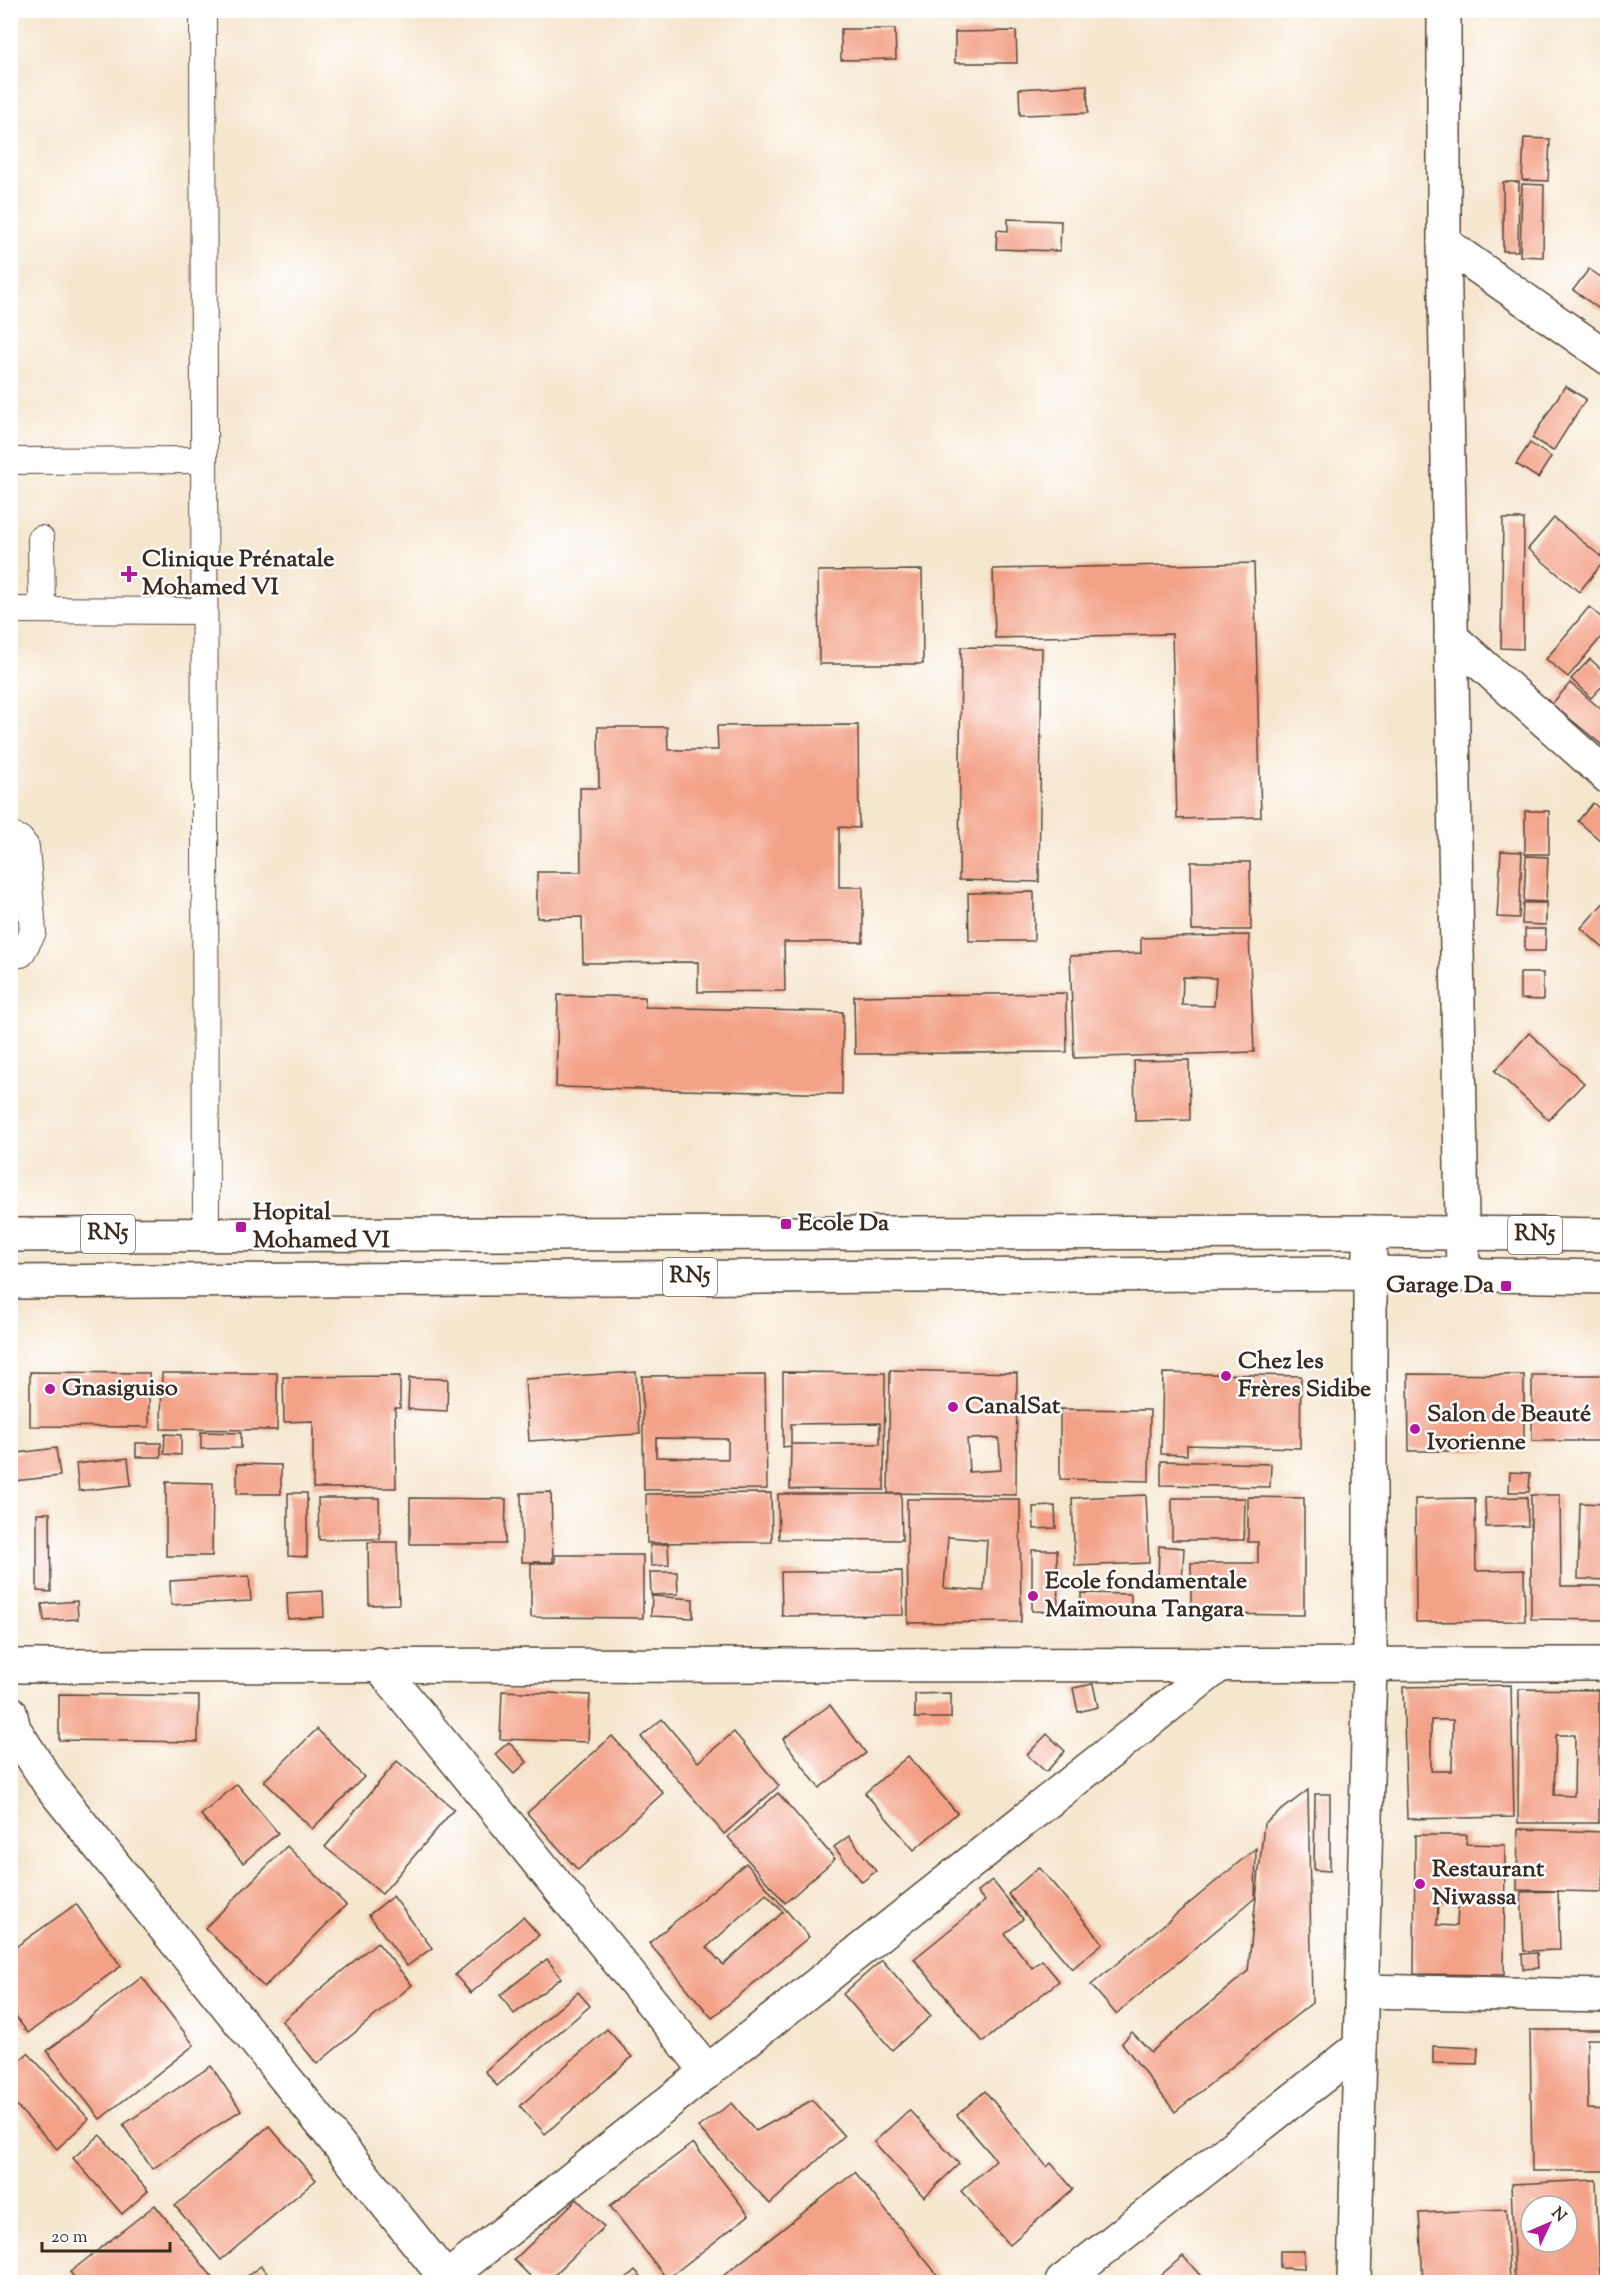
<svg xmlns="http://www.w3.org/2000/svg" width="1618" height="2293" viewBox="0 0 1618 2293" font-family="'Sorts Mill Goudy',serif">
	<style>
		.building { fill: #f3a187; fill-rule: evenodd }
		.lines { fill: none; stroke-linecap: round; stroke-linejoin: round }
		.lane-casing { stroke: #574638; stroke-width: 28 }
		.street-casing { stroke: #574638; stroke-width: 36 }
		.highway-casing { stroke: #574638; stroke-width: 36 }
		.lane { stroke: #fff; stroke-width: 26 }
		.street { stroke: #fff; stroke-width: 33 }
		.highway { stroke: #fff; stroke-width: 33 }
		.poi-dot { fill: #b5179e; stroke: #fff; stroke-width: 2 }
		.labels { text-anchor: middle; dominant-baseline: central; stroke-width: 5; stroke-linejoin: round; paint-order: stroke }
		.shield { fill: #fff; stroke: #766a62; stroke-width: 1.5 }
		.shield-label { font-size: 22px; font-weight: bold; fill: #3b2a1e }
		.poi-label { font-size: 24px; font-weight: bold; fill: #3b2a1e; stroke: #fff; text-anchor: start }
	</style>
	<rect width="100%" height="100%" fill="#fff"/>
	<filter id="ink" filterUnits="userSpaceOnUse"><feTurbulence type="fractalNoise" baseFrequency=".0167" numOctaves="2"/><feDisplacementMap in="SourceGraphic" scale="12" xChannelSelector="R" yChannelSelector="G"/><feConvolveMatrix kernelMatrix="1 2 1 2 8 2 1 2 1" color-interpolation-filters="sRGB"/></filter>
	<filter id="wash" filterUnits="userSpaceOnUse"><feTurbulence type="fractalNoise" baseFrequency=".008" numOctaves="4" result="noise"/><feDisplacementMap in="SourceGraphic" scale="24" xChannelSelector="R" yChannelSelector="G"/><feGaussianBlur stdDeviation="1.35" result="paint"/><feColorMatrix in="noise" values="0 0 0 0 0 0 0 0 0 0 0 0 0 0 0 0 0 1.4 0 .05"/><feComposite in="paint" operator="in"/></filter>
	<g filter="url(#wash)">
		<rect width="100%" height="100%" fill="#f5e6ce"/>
		<g id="blocks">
			<g class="building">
				<path d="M841,29H895L896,59L841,60Z"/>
				<path d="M1016,31L1017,63H955V32Z"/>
				<path d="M1087,85L1088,113L1020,115L1019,89Z"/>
				<path d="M1524,138L1550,139L1548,181L1522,180Z"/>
				<path d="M1503,182H1519L1518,251H1503Z"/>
				<path d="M1522,184L1544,185L1543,257L1520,256Z"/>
				<path d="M1008,219L1061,221L1060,251L996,249L997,230L1008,231Z"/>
				<path d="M1589,269L1608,282V315L1573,290Z"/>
				<path d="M1565,386L1586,399L1553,451L1532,438Z"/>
				<path d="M1530,443L1551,457L1538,478L1516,464Z"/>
				<path d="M1554,518L1605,560L1579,592L1528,549Z"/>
				<path d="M1503,519H1524L1523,649L1501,648Z"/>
				<path d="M1254,563L1261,817L1177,819L1172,634L995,638L993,569Z"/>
				<path d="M922,570L923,664H819L818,571Z"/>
				<path d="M1589,607L1608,623V629L1568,677L1546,659Z"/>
				<path d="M961,647L1042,648L1039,882L959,880Z"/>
				<path d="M1590,659L1608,675V680L1591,698L1571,679Z"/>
				<path d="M1570,683L1608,715V750L1552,704Z"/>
				<path d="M858,725L859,828L839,827V887H863V942H784L785,991L698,992V962L583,963L582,917L537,918V872H581L580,788H599L598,727H667L668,750H718L717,726Z"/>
				<path d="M1593,803L1608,816V847L1578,821Z"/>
				<rect x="1525" y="811" width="24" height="43"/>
				<path d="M1501,851L1522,852L1519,918L1497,917Z"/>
				<path d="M1526,856L1548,857L1546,902L1524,901Z"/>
				<path d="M1191,862H1250L1251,930H1192Z"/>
				<path d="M1034,892V941H969L968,893Z"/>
				<path d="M1608,898V943L1603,948L1581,928Z"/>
				<path d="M1523,903H1546V925L1522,924Z"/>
				<path d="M1525,929H1546L1545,951H1525Z"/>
				<path d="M1249,935L1254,1052L1074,1058L1070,956L1141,953V938ZM1183,977L1216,978L1214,1006L1182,1005Z"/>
				<path d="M1520,973H1543V1000L1520,999Z"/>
				<path d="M1066,993L1067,1052L855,1054L854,996Z"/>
				<path d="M558,995L645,997V1007L843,1012L842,1094L556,1087Z"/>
				<path d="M1529,1033L1584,1083L1549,1120L1495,1071Z"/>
				<path d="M1189,1060L1190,1120L1135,1121L1134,1061Z"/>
				<path d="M890,1370L1017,1373L1016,1495L888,1493ZM999,1438L1001,1470L969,1472L967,1439Z"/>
				<path d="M30,1372L149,1373V1427L30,1426Z"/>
				<path d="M636,1372L640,1434L529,1441L525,1379Z"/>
				<path d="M783,1372L885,1373L884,1490L790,1489L791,1446L783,1447ZM880,1423V1444H791V1424Z"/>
				<path d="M162,1373H277V1430L161,1429Z"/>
				<path d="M1163,1373L1301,1376L1300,1448L1187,1445V1455L1161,1454Z"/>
				<path d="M1408,1374L1524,1375V1451H1409Z"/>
				<path d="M765,1375L767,1489L644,1490L642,1376ZM656,1438L728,1439V1459L656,1457Z"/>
				<rect x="1532" y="1375" width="76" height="66"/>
				<path d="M400,1376V1408H395L396,1488H313V1421L284,1422L283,1377Z"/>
				<path d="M409,1378L448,1379L447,1411L408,1409Z"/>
				<path d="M1060,1409L1150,1410L1149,1481L1060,1479Z"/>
				<path d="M201,1432L241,1433V1448L201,1449Z"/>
				<path d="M165,1434L181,1435V1455L164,1454Z"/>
				<rect x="136" y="1443" width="25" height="14"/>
				<path d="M56,1448L60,1476L14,1481L10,1454Z"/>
				<path d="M128,1458L131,1485L79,1491L76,1464Z"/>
				<path d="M1161,1461L1271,1464L1270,1487L1161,1485Z"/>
				<path d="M237,1464L281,1465V1494H237Z"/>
				<path d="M1510,1472L1530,1473L1529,1492H1509Z"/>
				<path d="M166,1482L213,1483L212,1556H166Z"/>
				<path d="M551,1492L553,1562H522L521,1493Z"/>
				<path d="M288,1493H307V1557L288,1556Z"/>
				<path d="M771,1493L772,1542L647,1543L646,1494Z"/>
				<path d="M778,1494H901L902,1540L779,1539Z"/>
				<path d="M1146,1495L1149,1563L1075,1566L1072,1498Z"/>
				<path d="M1531,1495H1560L1561,1586H1608V1620L1531,1619Z"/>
				<path d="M1248,1497L1304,1498V1615L1191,1614V1563H1258V1542H1248Z"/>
				<path d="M1527,1497L1528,1526L1486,1527L1485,1498Z"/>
				<path d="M318,1498H379L380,1539L319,1540Z"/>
				<path d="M410,1498L506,1499L505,1544H410Z"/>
				<path d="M1172,1498H1245L1244,1540H1172Z"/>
				<path d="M1475,1498L1476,1571L1524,1570L1525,1621L1416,1622L1415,1499Z"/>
				<path d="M907,1499H1020L1021,1622L908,1623ZM948,1537L987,1540L984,1591L944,1588Z"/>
				<path d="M1580,1503L1608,1504V1580L1578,1579Z"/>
				<path d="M1055,1506L1056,1528L1034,1529L1033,1507Z"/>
				<path d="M37,1513H50L51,1592L37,1591Z"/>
				<path d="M368,1542H397L399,1604L369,1605Z"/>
				<path d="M668,1544L669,1565L651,1566L650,1545Z"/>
				<path d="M1159,1546L1184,1548L1182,1582H1158Z"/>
				<path d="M1032,1550H1057L1058,1612L1032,1611Z"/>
				<path d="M555,1555H643V1618L531,1617V1563H555Z"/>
				<path d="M902,1571L903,1615L782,1616L781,1572Z"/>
				<path d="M650,1572H677L678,1594L651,1595Z"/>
				<path d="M249,1576L251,1601L171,1605L170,1581Z"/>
				<path d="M323,1591L324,1617L288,1619L287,1593Z"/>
				<path d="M1081,1593L1131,1594V1615L1081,1614Z"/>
				<path d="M652,1596L693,1599V1618L651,1616Z"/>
				<path d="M77,1601L78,1619L44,1621L42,1604Z"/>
				<rect x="1603" y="1682" width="5" height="46"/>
				<path d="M1093,1684L1098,1707L1078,1712L1073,1688Z"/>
				<path d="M1511,1685L1514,1817L1407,1819L1403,1687ZM1431,1720H1453L1452,1771H1431Z"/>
				<path d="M1519,1689L1599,1690V1823H1518ZM1556,1735H1575L1574,1796L1554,1795Z"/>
				<path d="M502,1691L590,1695L588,1742L500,1739Z"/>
				<path d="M951,1693V1718H915V1694Z"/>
				<path d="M59,1694L199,1696L198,1742L59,1740Z"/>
				<path d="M830,1705L866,1753L819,1788L783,1739Z"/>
				<path d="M662,1719L698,1762L734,1732L779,1786L724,1834L641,1737Z"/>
				<path d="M317,1729L364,1777L312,1829L264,1781Z"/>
				<path d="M1047,1734L1065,1751L1046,1772L1027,1755Z"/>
				<path d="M612,1736L663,1793L578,1870L527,1813Z"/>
				<path d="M509,1742L527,1762L514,1774L495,1754Z"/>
				<path d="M908,1756L957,1813L914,1850L865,1793Z"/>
				<path d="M397,1761L454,1809L382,1894L325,1847Z"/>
				<path d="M237,1784L278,1833L243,1863L201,1815Z"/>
				<path d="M1308,1790L1312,2003L1175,2112L1122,2043L1132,2032L1151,2052L1248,1971L1264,1824Z"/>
				<path d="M778,1793L835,1859L785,1903L728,1837Z"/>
				<path d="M1315,1794H1330V1871L1314,1870Z"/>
				<path d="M1518,1829L1604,1832L1602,1892L1517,1890Z"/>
				<path d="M1415,1835H1467L1466,1844L1505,1845L1504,1975L1414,1974ZM1438,1903L1458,1904L1457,1926L1437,1925Z"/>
				<path d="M849,1836L876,1871L862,1882L834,1847Z"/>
				<path d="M287,1846L346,1905L264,1987L205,1928Z"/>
				<path d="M1256,1848L1255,1898L1116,2014L1091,1985Z"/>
				<path d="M746,1863L809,1937L712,2018L649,1943ZM766,1894L783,1912L723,1965L707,1947Z"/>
				<path d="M1039,1867L1103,1943L1072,1969L1008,1894Z"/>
				<path d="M992,1880L1023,1919L1005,1934L1032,1968L1042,1960L1059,1981L983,2042L914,1959L985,1901L977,1892Z"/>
				<path d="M1558,1891L1560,1950L1524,1951L1521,1892Z"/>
				<path d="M393,1896L432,1948L407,1966L369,1915Z"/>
				<path d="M76,1904L121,1966L28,2033L10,2009V1951Z"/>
				<path d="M523,1917L539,1935L471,1993L455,1975Z"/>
				<path d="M377,1942L412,1985L317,2064L282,2021Z"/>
				<path d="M1537,1953L1538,1968L1523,1969L1522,1954Z"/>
				<path d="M547,1959L561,1978L514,2014L500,1995Z"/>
				<path d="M882,1960L931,2016L892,2050L843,1994Z"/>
				<path d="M142,1977L194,2045L100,2119L47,2051Z"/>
				<path d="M578,1992L590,2006L497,2086L485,2071Z"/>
				<path d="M607,2029L632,2057L545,2134L520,2106Z"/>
				<path d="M1530,2030H1608V2039H1587L1588,2109L1608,2110V2171H1532Z"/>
				<path d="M1433,2046L1478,2048L1477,2064L1433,2063Z"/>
				<path d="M28,2053L89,2119L57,2149L10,2099V2069Z"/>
				<path d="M211,2066L241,2110L152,2169L123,2125Z"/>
				<path d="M985,2091L1047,2167L1051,2163L1073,2189L1009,2245L961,2191L996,2160L957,2115Z"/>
				<path d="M812,2100L844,2136L770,2204L698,2127L732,2103L756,2131Z"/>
				<path d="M909,2110L959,2164L924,2197L874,2142Z"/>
				<path d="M269,2126L316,2180L221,2260L175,2206Z"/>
				<path d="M100,2135L148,2191L122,2214L73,2158Z"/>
				<path d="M693,2143L749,2215L667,2279L610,2206Z"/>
				<path d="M855,2172L943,2282H729L723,2276Z"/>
				<path d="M1596,2180L1600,2282H1515L1511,2184ZM1531,2206H1567V2242H1531Z"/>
				<path d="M577,2199L604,2227L547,2282H536L514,2260Z"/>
				<path d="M155,2205L214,2279L209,2282H78L70,2272Z"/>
				<path d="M1506,2209L1510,2282H1423L1419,2213Z"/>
				<path d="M1280,2251H1304V2269L1280,2268Z"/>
				<path d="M1183,2256L1206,2282H1153Z"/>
				<path d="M261,2266L274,2282H239Z"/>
				<path d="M635,2270L646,2282H622Z"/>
			</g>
		</g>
	</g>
	<g filter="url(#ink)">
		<use href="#blocks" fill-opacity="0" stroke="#574638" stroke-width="1.5"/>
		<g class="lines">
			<g class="lane-casing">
				<g id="lane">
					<path d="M203,10L206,1234"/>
					<path d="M10,461L204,460"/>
					<path d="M41,539L42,610"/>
					<path d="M10,610L204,611"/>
					<path d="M10,835L20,839L26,847L33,932L21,954H10"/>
				</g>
			</g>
			<g class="street-casing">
				<g id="street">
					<path d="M1444,10V243L1463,1275"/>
					<path d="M1444,243L1608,358"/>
					<path d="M1451,637L1608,777"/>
					<path d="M378,1664L708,2072"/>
					<path d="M10,1666L1608,1664"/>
					<path d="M10,1712L14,1729L50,1785L449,2282"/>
					<path d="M1361,1991L1608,1996"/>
					<path d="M442,2282L1221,1664"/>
					<path d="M1062,2282L1360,2047"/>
					<path d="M1354,2282L1370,1664V1232"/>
				</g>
			</g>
			<g class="highway-casing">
				<g id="highway">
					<path d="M10,1235L1370,1232L1608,1235"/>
					<path d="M10,1282L1369,1273L1608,1277"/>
				</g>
			</g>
			<use href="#lane" class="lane"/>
			<use href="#street" class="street"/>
			<use href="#highway" class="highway"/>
		</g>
	</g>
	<g class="poi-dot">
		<path d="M126 565h6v6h6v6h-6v6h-6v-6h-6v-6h6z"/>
		<rect x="780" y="1218" width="12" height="12" rx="3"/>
		<rect x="235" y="1221" width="12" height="12" rx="3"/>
		<rect x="1500" y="1280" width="12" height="12" rx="3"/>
		<circle cx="1226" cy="1376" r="6"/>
		<circle cx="50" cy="1389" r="6"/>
		<circle cx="953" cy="1407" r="6"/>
		<circle cx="1415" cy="1429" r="6"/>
		<circle cx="1033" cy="1596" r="6"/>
		<circle cx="1420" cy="1884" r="6"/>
	</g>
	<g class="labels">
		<g class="shield">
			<rect x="81" y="1215" width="54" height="38" rx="4.5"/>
			<rect x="1508" y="1216" width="54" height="38" rx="4.5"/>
			<rect x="663" y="1258" width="54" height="38" rx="4.5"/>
		</g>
		<g class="shield-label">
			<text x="108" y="1234">RN5</text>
			<text x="1535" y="1235">RN5</text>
			<text x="690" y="1277">RN5</text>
		</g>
		<g class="poi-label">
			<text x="142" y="560">Clinique Prénatale<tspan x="142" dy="28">Mohamed VI</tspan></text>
			<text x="253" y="1213">Hopital<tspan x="253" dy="28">Mohamed VI</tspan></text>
			<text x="798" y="1224">Ecole Da</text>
			<text x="1494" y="1286" text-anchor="end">Garage Da</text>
			<text x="1238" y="1362">Chez les<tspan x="1238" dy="28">Frères Sidibe</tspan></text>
			<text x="62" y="1389">Gnasiguiso</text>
			<text x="965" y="1407">CanalSat</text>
			<text x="1427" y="1415">Salon de Beauté<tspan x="1427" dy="28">Ivorienne</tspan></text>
			<text x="1045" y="1582">Ecole fondamentale<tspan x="1045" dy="28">Maïmouna Tangara</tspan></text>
			<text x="1432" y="1870">Restaurant<tspan x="1432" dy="28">Niwassa</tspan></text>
		</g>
	</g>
	<rect width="1618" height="2293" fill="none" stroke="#fff" stroke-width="36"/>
	<g transform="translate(1549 2224) rotate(46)"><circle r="28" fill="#ffffff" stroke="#b1aaa5" stroke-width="1.5"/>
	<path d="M0-4.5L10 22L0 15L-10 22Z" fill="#b5179e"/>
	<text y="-9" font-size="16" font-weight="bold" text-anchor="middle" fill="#3b2a1e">N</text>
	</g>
	<path d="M42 2242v9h128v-9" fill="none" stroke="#3b2a1e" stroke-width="3"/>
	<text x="51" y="2242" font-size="18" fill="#3b2a1e" stroke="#ffffff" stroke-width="4.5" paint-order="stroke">20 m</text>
</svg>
